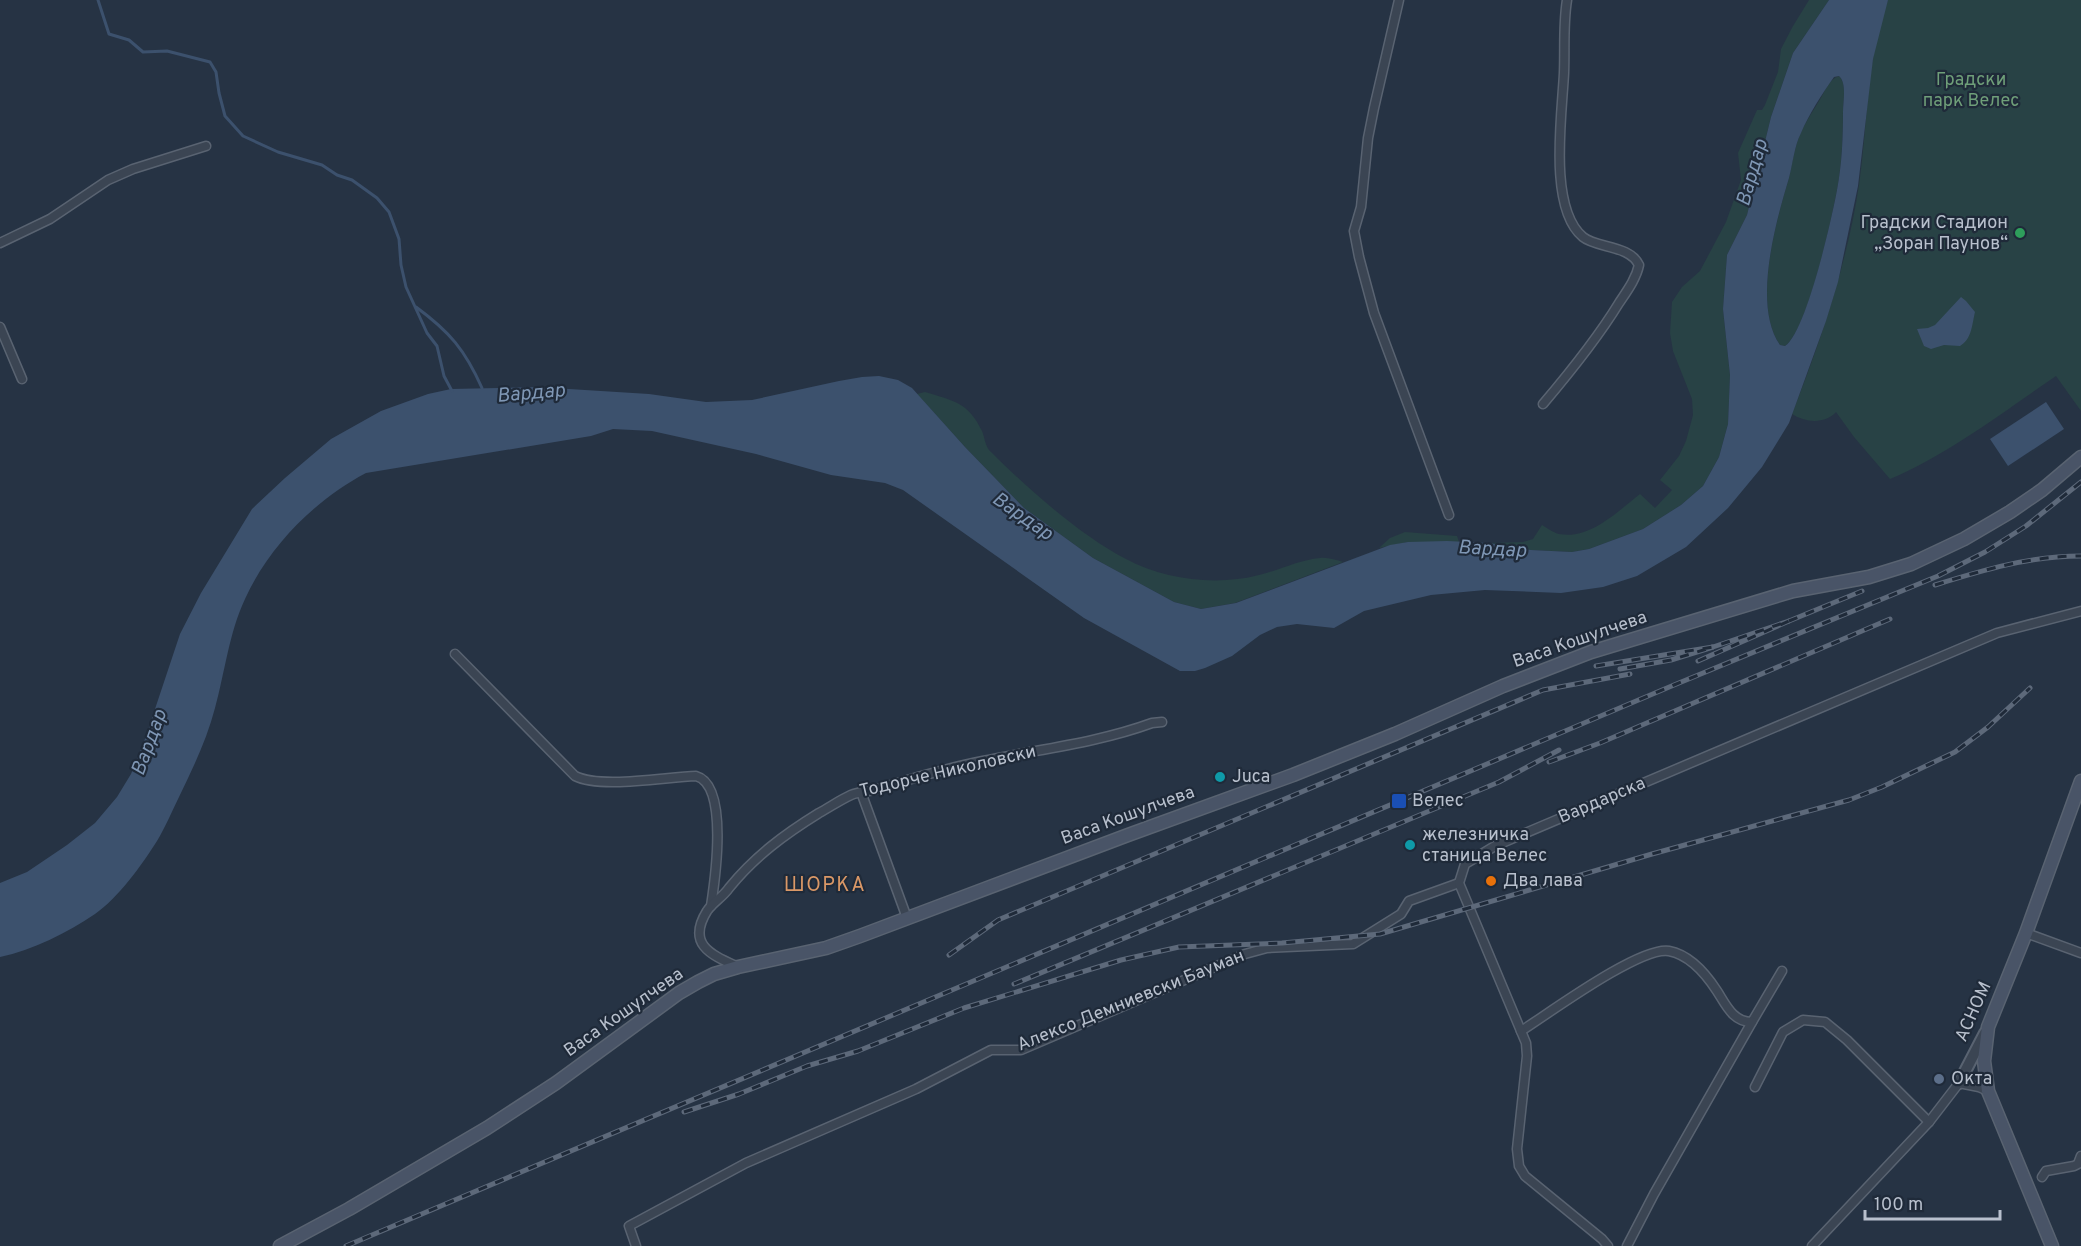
<svg xmlns="http://www.w3.org/2000/svg" width="2081" height="1246" viewBox="0 0 2081 1246" font-family="Overpass,sans-serif">
	<style>
		.green { fill: #284245 }
		.water { fill: #3c516d; fill-rule: evenodd }
		.lines { fill: none; stroke-linecap: round; stroke-linejoin: round }
		.stream { stroke: #3c516d; stroke-width: 3 }
		.minor-casing { stroke: #596371; stroke-width: 11 }
		.tertiary-casing { stroke: #596371; stroke-width: 14 }
		.secondary-casing { stroke: #596371; stroke-width: 15 }
		.minor { stroke: #3b4553; stroke-width: 8 }
		.tertiary { stroke: #3b4553; stroke-width: 10 }
		.secondary { stroke: #495467; stroke-width: 12 }
		.rail-casing { stroke: #5d697a; stroke-width: 5 }
		.rail { stroke: #1f2a39; stroke-width: 3; stroke-dasharray: 9; stroke-linecap: butt }
		.leisure-dot { fill: #2e9e5b; stroke: #1f2a39; stroke-width: 2 }
		.culture-dot { fill: #0f9aa8; stroke: #1f2a39; stroke-width: 2 }
		.transit-dot { fill: #1a4fb4; stroke: #1f2a39; stroke-width: 2 }
		.food-dot { fill: #e8710a; stroke: #1f2a39; stroke-width: 2 }
		.service-dot { fill: #5c6f8a; stroke: #1f2a39; stroke-width: 2 }
		.labels { text-anchor: middle; dominant-baseline: central; stroke-width: 4.5; stroke-linejoin: round; paint-order: stroke }
		.park-label { font-size: 18px; fill: #6f9f79; stroke: #1f2a39 }
		.poi-label { font-size: 18px; fill: #b8c0cd; stroke: #1f2a39; text-anchor: start }
		.street-label { font-size: 18px; fill: #b8c0cd; stroke: #1f2a39 }
		.water-label { font-size: 20px; font-style: italic; fill: #7f97b5; stroke: #1f2a39 }
		.neighbourhood-label { font-size: 20px; letter-spacing: 1.5px; fill: #da9867; stroke: #1f2a39 }
	</style>
	<rect width="100%" height="100%" fill="#263344"/>
	<g class="green">
		<path d="M1809,0H1829L1793,53L1771,117L1747,215L1727,255L1723,309L1730,375L1728,424L1719,457L1703,486L1681,505L1643,529L1589,549L1572,552L1531,550L1490,543L1523,542L1533,539L1542,525C1547,528 1554,533 1559,534C1590,540 1618,511 1640,494L1655,508L1672,490L1660,480L1679,456L1686,441L1693,415L1692,399L1673,351L1670,333L1672,302L1682,287L1700,271L1726,222L1741,180L1738,153L1757,110H1762L1765,105L1778,72L1781,49L1793,26Z"/>
		<path d="M1888,0H2081V411L2056,376C2003,412 1949,454 1890,479L1854,437L1836,412C1825,424 1806,423 1792,414C1821,340 1847,264 1859,185C1868,124 1866,58 1888,0Z"/>
		<path d="M1839,76C1847,83 1843,101 1843,111C1843,137 1842,164 1837,190C1832,218 1807,332 1785,346L1780,345C1752,305 1776,221 1789,178C1792,164 1794,150 1799,137C1804,124 1812,113 1819,101C1824,93 1829,79 1839,76Z"/>
		<path d="M925,392C954,401 968,402 982,431C985,438 985,447 991,452C1027,488 1081,536 1126,559C1165,580 1217,586 1259,575C1280,570 1299,560 1320,558C1327,557 1336,560 1343,562L1235,603L1201,609L1174,602L1093,558L1024,508L965,447L917,394Z"/>
		<path d="M1405,532L1457,536L1459,542H1408L1379,548L1390,538Z"/>
	</g>
	<g class="water">
		<path d="M1829,0H1888L1873,59L1858,186L1838,282L1826,321L1789,423L1762,467L1728,508L1686,547L1637,576L1603,587L1561,593L1485,590L1431,595L1364,611L1334,628L1297,624L1277,627L1260,635L1232,656L1205,668L1195,671H1180L1084,618L903,490L885,483L831,475L756,454L652,431L613,429L591,436L366,473C315,500 269,546 245,599C229,633 225,672 215,708C207,739 193,768 179,797C172,811 165,828 157,841C142,865 118,898 95,914C67,933 33,950 0,957V883L27,872L67,845L95,823L117,797L131,774L145,739L180,634L201,593L252,509L285,478L331,439L381,411L428,394L451,389L537,387L649,394L706,402L752,400L839,381L862,377L879,376L898,380L912,388L965,447L1024,508L1093,558L1174,602L1201,609L1236,603L1390,545L1408,542L1447,541L1489,543L1531,550L1572,552L1589,549L1643,529L1681,505L1703,486L1719,457L1728,424L1730,375L1723,309L1727,255L1747,215L1771,117L1793,53ZM1839,76C1847,83 1843,101 1843,112C1843,137 1842,164 1837,190C1832,218 1806,333 1785,346L1780,345C1752,305 1776,221 1789,178C1793,163 1794,147 1801,133C1809,114 1822,94 1834,77Z"/>
		<path d="M1961,297L1966,301L1975,312C1972,324 1972,339 1960,346L1944,345L1931,349L1924,346L1917,329L1928,328L1935,325Z"/>
		<path d="M2046,402L2064,429L2008,466L1990,439Z"/>
	</g>
	<g class="lines">
		<g class="stream">
			<path d="M98,0L109,34L129,40L143,52L167,51L210,62L216,72L219,93L225,116L243,136L278,152L322,165L337,175L352,180L377,198L389,212L399,239L401,265L406,287L427,333L437,346L444,376L452,391"/>
			<path d="M416,307C450,332 465,350 482,388"/>
		</g>
		<g class="minor-casing">
			<g id="minor">
				<path d="M1399,0L1374,108L1368,138L1361,207L1354,231L1359,257L1374,313L1449,515"/>
				<path d="M0,243L50,219L108,180L133,169L206,146"/>
				<path d="M0,327L22,379"/>
				<path d="M1543,404C1571,371 1597,339 1619,303C1627,291 1636,279 1639,265C1630,245 1596,248 1583,237C1548,208 1562,115 1564,73C1565,49 1563,24 1567,0"/>
				<path d="M455,654L575,776C601,789 665,777 696,776C729,785 715,880 711,906"/>
				<path d="M861,792L907,918"/>
				<path d="M2026,933L2081,953"/>
				<path d="M738,967C712,955 686,945 707,911C713,902 723,897 729,888C755,856 785,834 819,813C830,807 840,800 851,795C860,791 869,792 878,789C913,778 947,768 983,761C1040,749 1097,743 1152,723L1162,722"/>
				<path d="M1521,1031C1548,1014 1640,946 1669,951C1690,955 1706,974 1717,991C1726,1005 1733,1022 1752,1022L1782,971"/>
				<path d="M1755,1087L1783,1032L1803,1020L1825,1022L1847,1040L1929,1122"/>
				<path d="M2042,1177L2046,1171L2074,1166L2078,1164L2081,1156"/>
				<path d="M636,1246L629,1226L746,1163L916,1089L991,1050H1021L1245,954L1267,948L1353,944L1401,914L1409,901L1459,883"/>
				<path d="M1608,1246L1602,1239L1525,1176L1519,1166L1517,1149L1527,1056L1526,1043L1459,883L1465,864L1495,846L1997,633L2081,611"/>
				<path d="M1627,1246L1654,1194L1752,1022"/>
				<path d="M1812,1246L1929,1122L1959,1083L1979,1087L1988,1091"/>
			</g>
		</g>
		<g class="tertiary-casing">
			<path id="tertiary" d="M1959,1083L1985,1033"/>
		</g>
		<g class="secondary-casing">
			<g id="secondary">
				<path d="M280,1246L349,1209L487,1128L556,1083L679,993L698,982L714,974L738,967L826,948L860,936L1128,835L1293,775L1395,734L1503,686L1591,652L1793,591L1869,577L1911,564L1964,539L2010,512L2042,490L2081,457"/>
				<path d="M2052,1246L1988,1091L1984,1061L1988,1027L2026,933L2081,781"/>
			</g>
		</g>
		<use href="#minor" class="minor"/>
		<use href="#tertiary" class="tertiary"/>
		<use href="#secondary" class="secondary"/>
		<g class="rail-casing">
			<g id="rail">
				<path d="M1935,585C1983,570 2030,556 2081,556"/>
				<path d="M1789,621L1862,591"/>
				<path d="M1698,661L1789,621L1713,647"/>
				<path d="M1596,666L1713,647L1671,660L1620,669"/>
				<path d="M1549,762L1600,743L1890,619"/>
				<path d="M949,955L998,920L1543,690L1630,674"/>
				<path d="M1014,984L1499,782L1559,750"/>
				<path d="M684,1112L739,1094L807,1066L858,1051L964,1008L1121,960L1179,947L1282,943L1380,934L1652,854L1849,800L1882,787L1955,752L1988,727L2030,688"/>
				<path d="M346,1246L1674,685L1938,576L1985,552L2026,526L2081,482"/>
			</g>
		</g>
		<use href="#rail" class="rail"/>
	</g>
	<circle class="leisure-dot" cx="2020" cy="233" r="6"/>
	<g class="culture-dot">
		<circle cx="1220" cy="777" r="6"/>
		<circle cx="1410" cy="845" r="6"/>
	</g>
	<rect class="transit-dot" x="1391" y="793" width="16" height="16" rx="3"/>
	<circle class="food-dot" cx="1491" cy="881" r="6"/>
	<circle class="service-dot" cx="1939" cy="1079" r="6"/>
	<g class="labels">
		<g class="park-label">
			<text x="1971" y="80">Градски<tspan x="1971" dy="21">парк Велес</tspan></text>
		</g>
		<g class="poi-label">
			<text x="2008" y="223" text-anchor="end">Градски Стадион<tspan x="2008" dy="21">„Зоран Паунов“</tspan></text>
			<text x="1232" y="777">Juca</text>
			<text x="1412" y="801">Велес</text>
			<text x="1422" y="835">железничка<tspan x="1422" dy="21">станица Велес</tspan></text>
			<text x="1503" y="881">Два лава</text>
			<text x="1951" y="1079">Окта</text>
		</g>
		<g class="street-label">
			<text transform="translate(1580 640) rotate(-19)">Васа Кошулчева</text>
			<text transform="translate(948 772) rotate(-13)">Тодорче Николовски</text>
			<text transform="translate(1602 801) rotate(-23)">Вардарска</text>
			<text transform="translate(1128 816) rotate(-20)">Васа Кошулчева</text>
			<text transform="translate(1131 1001) rotate(-22)">Алексо Демниевски Бауман</text>
			<text transform="translate(1974 1012) rotate(-66)">АСНОМ</text>
			<text transform="translate(624 1013) rotate(-35)">Васа Кошулчева</text>
		</g>
		<g class="water-label">
			<text transform="translate(1753 173) rotate(-74)">Вардар</text>
			<text transform="translate(531 394) rotate(-5)">Вардар</text>
			<text transform="translate(1022 517) rotate(35)">Вардар</text>
			<text transform="translate(1492 550) rotate(3)">Вардар</text>
			<text transform="translate(150 743) rotate(-70)">Вардар</text>
		</g>
		<g class="neighbourhood-label">
			<text x="825" y="886">ШОРКА</text>
		</g>
	</g>
	<path d="M1865 1210v9h135v-9" fill="none" stroke="#b8c0cd" stroke-width="3"/>
	<text x="1874" y="1210" font-size="18" fill="#b8c0cd" stroke="#1f2a39" stroke-width="4.5" paint-order="stroke">100 m</text>
</svg>
